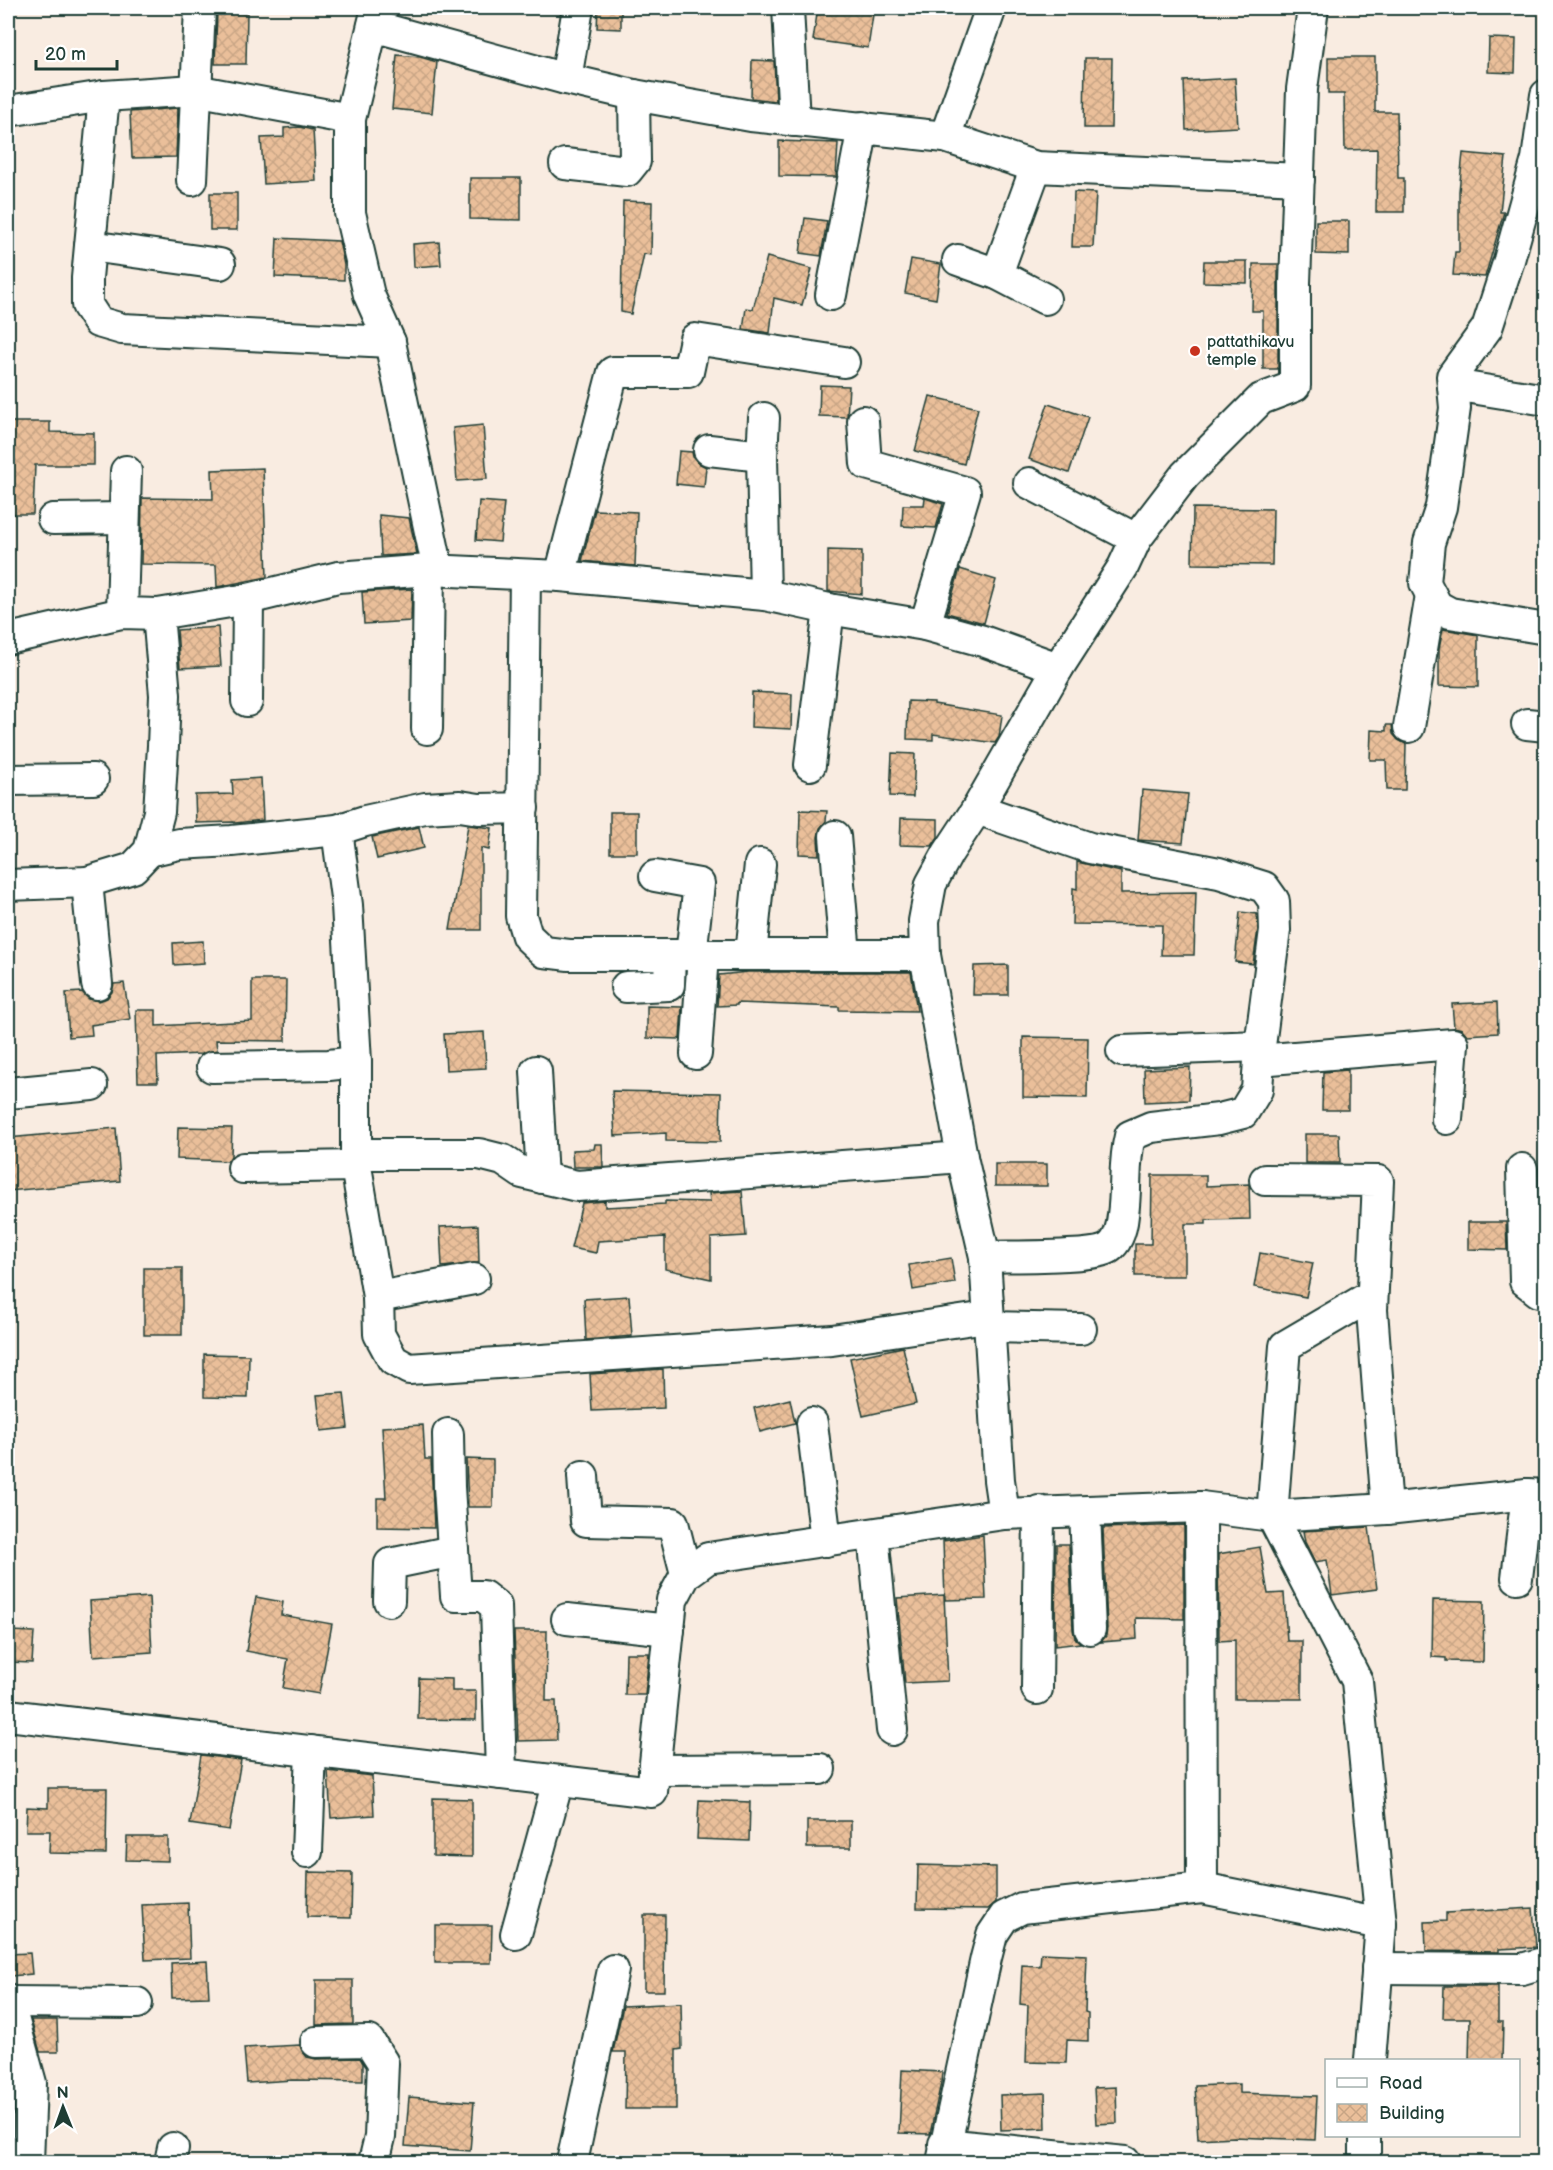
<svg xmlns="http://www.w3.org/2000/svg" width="1553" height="2170" viewBox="0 0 1553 2170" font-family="'Balsamiq Sans',sans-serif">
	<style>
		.building { fill: url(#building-cross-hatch); stroke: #1f3d34; stroke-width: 1.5 }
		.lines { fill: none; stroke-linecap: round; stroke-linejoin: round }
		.minor-casing { stroke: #1f3d34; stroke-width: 34 }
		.minor { stroke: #fff; stroke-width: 30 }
		.poi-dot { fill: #c8321e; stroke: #fff; stroke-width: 2 }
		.labels { text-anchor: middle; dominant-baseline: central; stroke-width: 4.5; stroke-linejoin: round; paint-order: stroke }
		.poi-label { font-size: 16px; fill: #1f3d34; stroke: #fff; text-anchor: start }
	</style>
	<defs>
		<pattern id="building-cross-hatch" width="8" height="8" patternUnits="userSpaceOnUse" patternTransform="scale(1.5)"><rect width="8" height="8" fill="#eabf9a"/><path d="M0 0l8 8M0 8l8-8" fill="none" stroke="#c8a585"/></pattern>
	</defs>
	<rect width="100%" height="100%" fill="#f9ece1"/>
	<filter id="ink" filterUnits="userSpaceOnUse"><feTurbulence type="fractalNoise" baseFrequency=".0167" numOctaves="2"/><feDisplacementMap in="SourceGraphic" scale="12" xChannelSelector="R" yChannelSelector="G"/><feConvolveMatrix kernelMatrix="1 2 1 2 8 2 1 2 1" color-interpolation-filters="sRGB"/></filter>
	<g filter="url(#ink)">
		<g class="building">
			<path d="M598,8H621V29L597,28Z"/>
			<path d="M818,8H874L868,48L813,40Z"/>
			<path d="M217,13H247L246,64H215Z"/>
			<path d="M1489,38L1516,39L1515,73L1488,72Z"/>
			<path d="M397,55L420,57L437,62L432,113L392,109Z"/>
			<path d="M1328,57H1375V112H1397L1398,178H1404V212H1376L1377,149L1345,150L1344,94H1328Z"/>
			<path d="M1085,58H1112L1111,128H1084Z"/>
			<path d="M752,60L774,61L776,101L751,98Z"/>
			<path d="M1235,78L1238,127L1186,130L1184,81Z"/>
			<path d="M178,108L176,157L132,158L130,112Z"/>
			<path d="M299,127L313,130L316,181L264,184L261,138L284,137V128Z"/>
			<path d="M779,141L838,143L836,177L779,176Z"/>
			<path d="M1463,153L1506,157L1500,212H1504L1485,277L1453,275L1455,252H1459V191Z"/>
			<path d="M470,178H521V220L470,219Z"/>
			<path d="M1074,192L1096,193L1093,247H1072Z"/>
			<rect x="210" y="193" width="27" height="37"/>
			<path d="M623,201L652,202L651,255L644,254L631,314L621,312Z"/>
			<path d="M805,218L827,221L821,256L800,253Z"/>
			<path d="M1316,221H1349V255L1316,254Z"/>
			<path d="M277,238L339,241L344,265V280L275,277Z"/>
			<path d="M439,242L441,265L414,267L413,244Z"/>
			<path d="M767,257L812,269L802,305L774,298L770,333L743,329L746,308L753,309Z"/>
			<path d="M911,259L941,264L936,299L905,293Z"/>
			<path d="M1204,261H1247V283L1203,282Z"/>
			<path d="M1253,264H1278V369H1263V311H1252Z"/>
			<path d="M820,385L849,386L847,417L819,416Z"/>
			<path d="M930,396L978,408L964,464L915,451Z"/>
			<path d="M1048,404L1088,417L1069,473L1029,459Z"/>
			<path d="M8,422H50V432L94,433V465H35L33,514H9L10,461H8Z"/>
			<path d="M483,425L487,479L457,481L453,428Z"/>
			<path d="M679,451L692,452L693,457L698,463L706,467L704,487L676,484Z"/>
			<path d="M263,468L267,577L217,587L216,565L141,564L142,498L213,499L212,470Z"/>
			<path d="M925,498L943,504L936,528L902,526L903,505H924Z"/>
			<path d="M479,501L504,503L500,542L476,540Z"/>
			<path d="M1193,508L1273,509L1272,565L1192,564Z"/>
			<path d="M595,510L637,512L635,566L582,561Z"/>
			<path d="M379,515L409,518L417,554L381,556Z"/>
			<path d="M828,550L862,551V594L828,591Z"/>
			<path d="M960,569L996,580L984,623L947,613Z"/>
			<path d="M412,589L411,621L364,624L362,592Z"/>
			<path d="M218,627L221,666L180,668L177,630Z"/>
			<path d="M1443,629L1478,635V687L1439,686V649Z"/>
			<path d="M752,692L792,694L791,729L751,727Z"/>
			<path d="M908,701L934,702V704L1002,715L999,737L995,743L933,734V740L907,739Z"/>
			<path d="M1386,725H1392L1393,734L1398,740L1406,744L1405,790H1387L1386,760H1370L1371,730L1386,731Z"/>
			<path d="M892,753L915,754L913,797L890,796Z"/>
			<path d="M261,778L263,820L235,823L234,822L196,823L195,795L233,794L232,780Z"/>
			<path d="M1142,790L1188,794L1183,843L1138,840Z"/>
			<path d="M800,810L827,811L826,821L820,828L818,837L819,855L799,854Z"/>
			<rect x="610" y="812" width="27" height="41"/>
			<path d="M901,818L938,819V837L932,846L900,845Z"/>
			<path d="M468,825L492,828L489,850L481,848V930H450Z"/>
			<path d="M419,827L424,848L377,859L372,837Z"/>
			<path d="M1077,862L1121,872V893L1196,892L1194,955H1161L1162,925L1072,924L1073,888L1077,889Z"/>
			<path d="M1240,912L1257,914L1258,929L1253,964L1235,962Z"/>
			<path d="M203,941L204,963L174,965L173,943Z"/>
			<path d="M1008,965V995H973L974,966Z"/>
			<path d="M748,972H911L917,1011L839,1010V1007L737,1003V1005L717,1006L719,975Z"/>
			<path d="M252,980H286L285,1041L216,1040L217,1050L201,1054L157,1056L158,1082H138L136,1010H156V1026L252,1021Z"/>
			<path d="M124,983L130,1019L91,1025L92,1035L69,1037L66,993L82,992L89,999L99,1001L107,998L112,992L114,984Z"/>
			<path d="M1497,1002L1498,1033L1467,1035L1462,1029L1454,1027L1452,1004Z"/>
			<path d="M647,1006L682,1007L680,1039L647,1038Z"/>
			<path d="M484,1032L486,1068L446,1070L444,1034Z"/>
			<path d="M1023,1037L1088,1038L1087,1098L1023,1097Z"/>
			<path d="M1190,1067L1189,1100L1145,1102L1144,1069Z"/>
			<path d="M1348,1070V1110H1322L1323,1072Z"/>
			<path d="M612,1091L721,1093L720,1142L666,1141V1133L615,1136Z"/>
			<path d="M178,1127L232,1128L231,1156L228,1161L177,1159Z"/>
			<path d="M116,1128L120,1181L8,1191V1138Z"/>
			<path d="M1305,1134H1339L1340,1163H1305Z"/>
			<path d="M595,1144H602L603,1167H573L572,1150L594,1149Z"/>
			<rect x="995" y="1164" width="52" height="22"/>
			<path d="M1152,1175H1206V1186L1249,1184L1250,1219L1206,1220V1224H1185V1276H1135V1244H1151Z"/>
			<path d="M742,1191L746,1236L711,1238V1279L665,1269V1237L598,1241L596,1253L571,1248L582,1203L605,1201V1207L665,1204V1201L710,1202L709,1193Z"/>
			<path d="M1468,1222H1506L1507,1250L1468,1249Z"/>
			<path d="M478,1225L479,1263L442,1267L440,1227Z"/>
			<path d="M1260,1253L1313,1263L1306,1297L1254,1287Z"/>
			<path d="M951,1258L955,1283L913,1290L909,1265Z"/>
			<rect x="144" y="1268" width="38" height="67"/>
			<path d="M629,1296L632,1336L586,1340L584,1299Z"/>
			<path d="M903,1347L916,1404L863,1416L850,1358Z"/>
			<path d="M204,1354L249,1355L248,1398L204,1397Z"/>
			<path d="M663,1369L664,1408L592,1411L590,1374Z"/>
			<path d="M344,1393L348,1428L321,1431L317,1395Z"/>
			<path d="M790,1399L795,1423L760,1432L754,1408Z"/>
			<path d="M423,1425L425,1459H431L434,1528L377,1527V1498H386L382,1427Z"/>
			<path d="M466,1459L493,1460V1507H468Z"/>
			<path d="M1184,1525V1619L1136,1618L1137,1639L1101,1642L1106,1636L1107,1628L1103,1528Z"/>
			<path d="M1369,1527L1377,1589L1332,1595L1327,1560L1315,1562L1305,1542L1303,1531Z"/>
			<path d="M983,1535L986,1599L945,1600L943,1541Z"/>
			<path d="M1056,1544H1069L1073,1630L1075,1638L1081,1643L1055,1646Z"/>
			<path d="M1260,1547L1268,1594L1284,1593L1287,1641H1302V1699H1235V1640L1219,1641L1218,1554Z"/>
			<path d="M944,1595L948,1681L905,1683L897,1598Z"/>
			<path d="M149,1597L152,1652L93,1656L90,1601Z"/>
			<path d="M256,1597L283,1602L281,1615L332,1624L319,1694L283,1688L288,1659L246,1651Z"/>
			<path d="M1433,1600L1484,1601L1483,1662L1446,1661V1658L1432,1657Z"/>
			<path d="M10,1631L34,1632L32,1663L9,1662Z"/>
			<path d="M514,1631H547L546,1701H556L557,1740L518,1741Z"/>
			<path d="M626,1653H649L645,1695H625Z"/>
			<path d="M419,1678L452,1679V1691H476V1720L418,1719Z"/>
			<path d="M201,1755L241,1760L229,1830L190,1824Z"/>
			<path d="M328,1771L372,1776L374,1815L331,1818Z"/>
			<path d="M48,1788H107L106,1854L49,1853L50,1831H26L27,1807L48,1808Z"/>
			<path d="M433,1798L472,1799V1857L433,1856Z"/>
			<path d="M699,1800L750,1802L749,1841L697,1839Z"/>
			<rect x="807" y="1821" width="44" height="27"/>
			<path d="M127,1837H168V1861L126,1860Z"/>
			<path d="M918,1865L996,1867V1902L988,1909L917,1908Z"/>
			<path d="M308,1872L352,1873L351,1918L307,1917Z"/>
			<path d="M188,1903L190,1958L145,1960L142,1905Z"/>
			<path d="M1533,1908L1536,1947L1499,1949V1952L1426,1951L1425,1922L1446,1921V1913Z"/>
			<path d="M644,1915H665L664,1991H644Z"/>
			<path d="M435,1925H492L491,1963H435Z"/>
			<path d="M30,1953L32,1974L11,1976L9,1954Z"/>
			<path d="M1041,1953L1087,1955L1085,2012L1088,2013V2041L1067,2040L1066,2063L1026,2062L1028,2005L1020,2004L1022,1965L1040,1966Z"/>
			<path d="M207,1961L209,1997L172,1998L171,1963Z"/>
			<path d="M316,1980H353V2024L316,2025Z"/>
			<path d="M1444,1986H1498V2022H1503L1502,2061H1469L1470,2018H1443Z"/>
			<path d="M681,2003L682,2049L676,2050V2109H625L626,2052H613L623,2006Z"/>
			<path d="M31,2020H57L58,2052H40Z"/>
			<path d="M300,2045L302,2051L307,2057L316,2059L360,2058L363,2063V2081L293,2080L247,2083L244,2048Z"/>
			<path d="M902,2070L942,2072L941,2083L930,2134L899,2133Z"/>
			<path d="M1239,2084V2093L1317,2096L1315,2140L1234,2137L1198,2139L1195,2086Z"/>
			<path d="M1116,2087L1117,2123L1096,2124L1094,2088Z"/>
			<path d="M1045,2093L1046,2128L1001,2130L1000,2095Z"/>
			<path d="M409,2097L474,2102L470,2151L405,2146Z"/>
		</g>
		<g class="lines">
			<g class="minor-casing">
				<g id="minor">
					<path d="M377,8L350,119V213L369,295L390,342L438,570"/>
					<path d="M788,8L794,121"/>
					<path d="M1313,8L1302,89L1295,283V386L1261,399L1185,475L1136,539L1123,567L1058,668L977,809L948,853L931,884L924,921L925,955L962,1157L985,1257L999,1480L1004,1514L1201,1507L1272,1516L1387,1509L1527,1494L1546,1495"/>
					<path d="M373,26L566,79L634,95L751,116L945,137L1036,167L1299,179"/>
					<path d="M566,79L578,8"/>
					<path d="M1546,95L1537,159L1509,260L1487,328L1452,376L1455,408L1441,507L1429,543L1425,583L1437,606L1450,613L1546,629"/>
					<path d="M104,96L87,278V305L98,322L122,329L390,342"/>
					<path d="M8,111L104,96L195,90L350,119"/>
					<path d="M945,137L991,8"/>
					<path d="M565,164L627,171L635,161L634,95"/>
					<path d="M192,180L200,8"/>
					<path d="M90,246L220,264"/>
					<path d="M958,260L997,274L1036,167"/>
					<path d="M997,274L1045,299"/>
					<path d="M831,295L863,127"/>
					<path d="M1453,385L1546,400"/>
					<path d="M764,418L762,456L765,595"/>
					<path d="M863,421L866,464L965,492L925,625"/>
					<path d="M709,450L762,456"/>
					<path d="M1029,483L1136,539"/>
					<path d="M53,519L124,518"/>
					<path d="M525,575L521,916L527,936L544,952L569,955H925"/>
					<path d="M560,576L613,372H688L695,339L844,362"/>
					<path d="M122,613L126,471"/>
					<path d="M8,639L122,613L158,614L248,599L338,577L429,570L560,576L765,595L829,609L925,625L983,641L1058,668"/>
					<path d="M247,701L248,599"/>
					<path d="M1527,724L1546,726"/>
					<path d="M1409,727L1431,595"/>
					<path d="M427,729L429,570"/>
					<path d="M810,765L829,609"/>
					<path d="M8,780L93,779"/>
					<path d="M977,809L1090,848L1219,873L1264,887L1274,901L1275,930L1260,1046L1257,1090L1243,1113L1219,1119L1151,1127L1130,1136C1123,1164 1127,1187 1123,1215C1122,1225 1119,1241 1109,1248C1095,1258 1007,1256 985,1257"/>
					<path d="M337,830L347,905L356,1062V1166L378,1297L379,1334L393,1360L409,1369L832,1340L987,1317"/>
					<path d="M835,836L845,955"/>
					<path d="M149,851L179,844L232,841L337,830L365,821L425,808L460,806L479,809L523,808"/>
					<path d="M655,876L699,884L691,955"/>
					<path d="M87,882L97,984"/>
					<path d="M8,885L87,882L133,868L149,851L159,812L163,746L165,695L158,614"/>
					<path d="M751,955L760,864"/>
					<path d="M626,987L669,985L670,955"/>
					<path d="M1122,1051L1260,1046"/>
					<path d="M696,1054L703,955"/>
					<path d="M1259,1060L1453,1044L1447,1119"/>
					<path d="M212,1067L329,1065L356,1062"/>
					<path d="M536,1071L542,1178"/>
					<path d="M8,1093L92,1085"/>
					<path d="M356,1154H479L503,1160L522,1173L577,1186L962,1157"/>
					<path d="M243,1168L356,1166"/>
					<path d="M1522,1169L1525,1281L1539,1292L1546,1291"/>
					<path d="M1265,1180L1378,1181L1372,1310L1387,1509"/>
					<path d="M378,1297L474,1279"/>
					<path d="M989,1327L1081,1329"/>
					<path d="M812,1423L826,1541"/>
					<path d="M448,1434L449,1487L456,1596H483L496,1606L501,1774"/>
					<path d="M583,1476L586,1521L673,1523L686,1574"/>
					<path d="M1201,1507L1202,1888"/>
					<path d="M1085,1512L1090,1629"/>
					<path d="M873,1534L892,1730"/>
					<path d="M1517,1578L1527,1494"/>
					<path d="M389,1601L390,1564L453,1551"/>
					<path d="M567,1619L669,1630"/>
					<path d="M1037,1689L1039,1511"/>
					<path d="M8,1715L652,1792L672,1600L686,1574L708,1558L1004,1514"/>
					<path d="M654,1770L820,1769"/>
					<path d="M307,1852L311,1751"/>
					<path d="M516,1934L558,1781"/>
					<path d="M1377,1968L1522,1969L1546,1962"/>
					<path d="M8,2000L31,2083L28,2162"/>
					<path d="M8,2002L137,2003"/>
					<path d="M316,2042L369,2041L383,2063L380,2137L374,2162"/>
					<path d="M1370,2060L1381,1924L1357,1681L1272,1516L1285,1346L1372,1295"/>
					<path d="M944,2144L1125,2162"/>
					<path d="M170,2162L173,2148"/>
					<path d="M572,2162L613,1970"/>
					<path d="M942,2162L986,1958L992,1935L1004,1917L1022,1908L1202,1888L1381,1924"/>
					<path d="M1365,2162V2136"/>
				</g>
			</g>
			<use href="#minor" class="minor"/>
		</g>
	</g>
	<circle class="poi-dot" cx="1195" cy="351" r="6"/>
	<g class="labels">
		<g class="poi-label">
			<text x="1207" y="342">pattathikavu<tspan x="1207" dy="18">temple</tspan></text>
		</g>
	</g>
	<rect width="1553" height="2170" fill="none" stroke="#fff" stroke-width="30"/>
	<rect x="15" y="15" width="1523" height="2140" fill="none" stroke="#1f3d34" stroke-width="2" filter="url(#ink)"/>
	<rect x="1325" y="2059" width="195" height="78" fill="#ffffff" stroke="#a5b1ae" stroke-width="1.5"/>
	<rect x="1337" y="2078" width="30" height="9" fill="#ffffff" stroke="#a5b1ae" stroke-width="1.5"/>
	<text x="1379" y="2089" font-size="18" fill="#1f3d34">Road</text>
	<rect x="1337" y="2104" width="30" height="18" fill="url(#building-cross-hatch)" stroke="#a5b1ae" stroke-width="1.5"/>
	<text x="1379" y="2119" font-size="18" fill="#1f3d34">Building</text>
	<g transform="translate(63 2107) rotate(359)" stroke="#ffffff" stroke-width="4.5" paint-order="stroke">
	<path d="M0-4.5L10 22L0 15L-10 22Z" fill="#1f3d34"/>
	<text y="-9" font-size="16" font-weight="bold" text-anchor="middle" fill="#1f3d34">N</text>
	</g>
	<path d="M36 60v9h81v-9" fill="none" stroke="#1f3d34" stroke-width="3"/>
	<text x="45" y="60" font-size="18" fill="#1f3d34" stroke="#ffffff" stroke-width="4.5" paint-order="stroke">20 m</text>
</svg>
